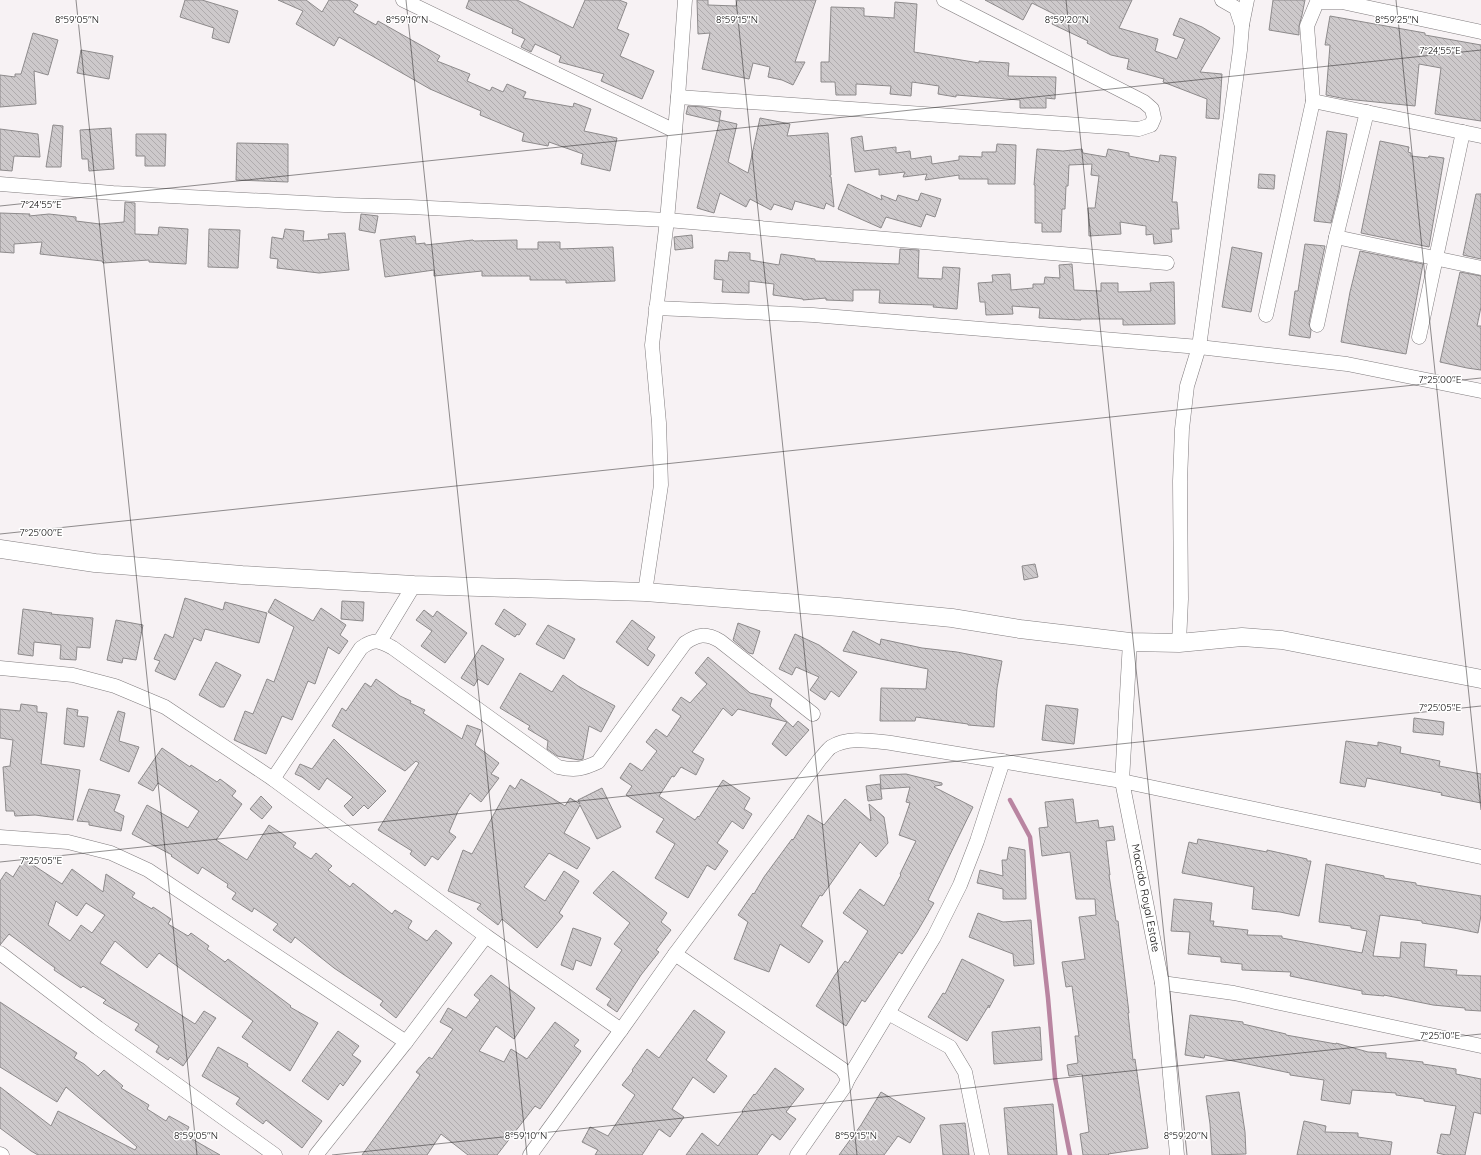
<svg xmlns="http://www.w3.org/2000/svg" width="1481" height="1155" viewBox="0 0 1481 1155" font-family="Quicksand,sans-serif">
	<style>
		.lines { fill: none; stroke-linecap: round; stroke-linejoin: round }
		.stream { stroke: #b985a1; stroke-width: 4.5 }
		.building { fill: url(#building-back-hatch); stroke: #8d8a8b; fill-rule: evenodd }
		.minor-casing { stroke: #807c7e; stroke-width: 15 }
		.tertiary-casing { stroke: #807c7e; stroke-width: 19 }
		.minor { stroke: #fff; stroke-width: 14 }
		.tertiary { stroke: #fff; stroke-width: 18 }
		.ticks { fill: none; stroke: #0f0e0e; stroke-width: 1; stroke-opacity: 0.45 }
		.labels { text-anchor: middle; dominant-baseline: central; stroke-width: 3; stroke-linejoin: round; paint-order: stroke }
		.street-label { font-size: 11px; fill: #0f0e0e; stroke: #fff }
		.ticks-label { font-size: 10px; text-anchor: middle; fill: #0f0e0e; stroke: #fff; stroke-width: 3; stroke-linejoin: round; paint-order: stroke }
	</style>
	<defs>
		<pattern id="building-back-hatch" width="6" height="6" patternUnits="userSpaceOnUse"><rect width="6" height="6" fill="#cdc9cb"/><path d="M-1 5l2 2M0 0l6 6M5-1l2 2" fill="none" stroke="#afabad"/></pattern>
	</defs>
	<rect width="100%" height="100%" fill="#f7f2f4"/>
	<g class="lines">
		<path class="stream" d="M1010,800L1030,837L1048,998L1055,1078L1070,1155"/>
	</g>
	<g class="building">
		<path d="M185,0H202L238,11L229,43L212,38L214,28L180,17Z"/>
		<path d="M278,0H306L322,12L329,0H349L358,5L353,12L376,25L378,21L440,56L437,61L470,74L467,81L490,91L492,87L503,92L507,84L526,92L523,98L573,107L574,103L591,109L584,131L617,138L610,171L581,164L583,154L549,142L548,146L522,141L524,133L480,115L481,111L430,89L339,37L334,46L296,24L303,11Z"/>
		<path d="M469,0H517L573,28L585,0H619L627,3L617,29L629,34L620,56L654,71L642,99L601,81L604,74L559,62L561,56L535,44L531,52L521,47L525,39L512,33L513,29L466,8Z"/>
		<path d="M697,0H708V5L736,6L737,0H816L795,62H805L793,85L782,80L768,77L770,67L753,63L749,79L702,69L710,33L698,34Z"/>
		<path d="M985,0H1132L1119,28L1158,39L1155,51L1177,59L1185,39L1173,35L1180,18L1202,27L1220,38L1200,72L1222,74L1219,119L1206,118L1207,99L1163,82L1164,79L1127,69L1129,59L1111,55L1087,43L1088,41L1052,24L1056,15L1032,3L1023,20Z"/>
		<path d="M1273,0H1305L1302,15L1299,26V35L1269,30Z"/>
		<path d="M895,2L917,4L914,52L979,63V61L1009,63L1008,76L1056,77L1055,99L1046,98V108H1020V100L956,95V97L938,94L939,86L912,82L911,96L890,94L891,86L856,84V95H836L835,82H821V62H829L831,7L864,8V16L894,18Z"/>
		<path d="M1330,16L1425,33V35L1481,45V121L1435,114L1441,68L1419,64L1415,106L1346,99L1326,95L1330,45H1325Z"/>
		<path d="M33,33L58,40L48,75L34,71L36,104L0,107V75L15,77V74H21Z"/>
		<path d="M81,50L113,56L109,79L77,73Z"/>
		<path d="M688,106L703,107L721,111L719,122L686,114Z"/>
		<path d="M760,118L790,124L787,136L828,133L831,175L829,176L831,177L834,207L826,203L824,209L795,201L792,210L774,204L771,210L750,199L746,207L720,193L714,213L697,208L720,120L737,124L728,162L748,173Z"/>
		<path d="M53,125L63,126L61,167H46Z"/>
		<path d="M111,128L114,169L89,171L88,159H82L80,130Z"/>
		<path d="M0,129L38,134L40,157L14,156L12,171L0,170Z"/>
		<path d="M1327,131L1347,134L1339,190L1331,223L1314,221Z"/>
		<path d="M136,134H166L165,166H145V156H136Z"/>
		<path d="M862,136L864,151L896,147V153L910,151L911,159L931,156L932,164L959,160V156L982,157V152H996L997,144L1016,145L1015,184H988V179H959V175L925,180L927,174L903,177L905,172L879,175V169L855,172L851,138Z"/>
		<path d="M1380,141L1409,147L1408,152L1411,153V156L1428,158L1429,156L1444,158L1429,247L1361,233Z"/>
		<path d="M237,143L288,144V182L236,180Z"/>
		<path d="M1037,149L1063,151L1082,149L1083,153L1106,157L1108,149L1129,153V156L1159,162L1160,155L1176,157L1172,202H1177L1179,229H1171L1172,242L1154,244L1153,234L1146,235V226L1120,222L1121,234L1089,236L1088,208H1095L1099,176L1091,175L1092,164L1069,165L1068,186H1066L1065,209H1062L1061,232H1042V223H1035V185H1034Z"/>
		<path d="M1259,174L1275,175L1274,189L1258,188Z"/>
		<path d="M848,184L882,200L881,195L896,201L898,195L918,201L921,193L941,199L935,217L926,214L921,227L886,217L881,228L838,209Z"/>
		<path d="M1476,194H1481V259L1463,255Z"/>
		<path d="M125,202L135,203V234L158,235L159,227L188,229L186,264L149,262V260L103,263L102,261L40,254L42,242L14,244V253L0,252V213L30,214L29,216L49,214L76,217V221L100,224L124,222Z"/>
		<path d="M361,214L378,216L375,233L359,230Z"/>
		<path d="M209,229L240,230L238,268L208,267Z"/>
		<path d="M285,229L304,231L303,241L329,239L328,234L345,233L349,270L319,273L277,268L278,259L270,258L272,237L283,239Z"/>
		<path d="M692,235L693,248L675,250L674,237Z"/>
		<path d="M415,236L416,244L425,243V245L473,240L474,241L517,240V249H538V242H560V249L613,247L615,281L566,283V280H530V276H482V271L434,276V270L385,277L380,240Z"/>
		<path d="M1305,244L1325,246L1309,323L1311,330L1310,338L1289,335L1295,291H1298Z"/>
		<path d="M1232,247L1262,253L1251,312L1222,307Z"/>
		<path d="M900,249L919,250L918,278L942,279L943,267L960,268L957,309L933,307L934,305L879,303L880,290H853V301L826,300V298L803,300V299L773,295L774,284L749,281V293L722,292L723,280L714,279L715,260L728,261L729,252L750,253V260L779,265L781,254L815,259V261L899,264Z"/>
		<path d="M1360,251L1423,264L1406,354L1341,342L1350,292Z"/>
		<path d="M1072,264L1074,290L1101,291V283H1118V292L1151,291L1150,283L1174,282L1175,324L1123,325V319H1081V320L1039,318L1040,308L1012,306L1013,314L986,315L985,302H980L978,283L993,282L992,275L1010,274L1011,290L1033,288V284H1044L1045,277L1060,278L1059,265Z"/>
		<path d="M1460,272L1481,276V307L1477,326H1481V370L1467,368L1440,362Z"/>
		<path d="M1035,564L1038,577L1024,580L1022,566Z"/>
		<path d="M185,598L223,610L225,602L267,613L259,643L205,629L201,641L194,638L175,680L155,671L160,661L154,659L165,634L173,638Z"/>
		<path d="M275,599L313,621L321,608L346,625L340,635L348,641L339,654L328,647L315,684L308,681L292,720L282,716L266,754L234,740L245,711L253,714L267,679L274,682L294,627L268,612Z"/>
		<path d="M342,601L364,602L363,621L341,619Z"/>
		<path d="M23,609L52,613L51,614L93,618L90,648L77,647L76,660L60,659L61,645L34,642L33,656L18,654Z"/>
		<path d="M504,609L526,624L519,635L517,634L515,637L495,624Z"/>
		<path d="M424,610L433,617L437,611L467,633L445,663L421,646L432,631L416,620Z"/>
		<path d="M116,620L143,625L136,660L123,658L122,663L107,660Z"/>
		<path d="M632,620L655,637L647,649L655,655L648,666L616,642Z"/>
		<path d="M738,623L760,631L753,654L749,653L733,640Z"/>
		<path d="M548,625L575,639L564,659L536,644Z"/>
		<path d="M853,631L880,645L881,639L922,648L957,652L1002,661L997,688L994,727L968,725V724L916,717L915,721H880L881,688L926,689L928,669L843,651Z"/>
		<path d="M795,634L819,645L857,672L839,697L831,691L825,700L810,690L819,677L796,667L792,675L779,669Z"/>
		<path d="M482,645L504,659L488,685L478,679L474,686L461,678Z"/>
		<path d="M708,657L750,693L772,699L770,706L793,727L798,721L809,730L786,756L772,744L787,722L738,709L732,716L723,708L692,752L704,759L696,775L681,767L674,777L672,776L659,796L695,820L698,816L699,817L723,780L750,798L744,809L752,814L743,829L732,821L717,843L728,851L715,870L707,865L688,898L655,878L675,844L656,832L664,819L626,795L632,786L620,778L630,763L642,771L657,751L646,742L656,729L667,737L681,716L672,710L681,697L690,703L707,684L695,673Z"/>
		<path d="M216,662L241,675L224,707H220L199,695Z"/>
		<path d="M520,673L552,692L563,675L578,686L615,706L601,732L589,726L583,759L579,760L557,756L547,749L548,741L528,729L530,726L500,708Z"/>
		<path d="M376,679L400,696L411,701L410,703L425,710L423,713L462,739L467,725L481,730L475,745L499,763L491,774L499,778L481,802L470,793L458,811L449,832L456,837L438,860L432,856L425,866L410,854L412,851L378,830L419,763L416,761L405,771L332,726L342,708L346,711L365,683L371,687Z"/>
		<path d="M21,704L37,706V712L47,713L41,764L80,770L73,820L35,815L15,816L14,811H6L3,767L10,766L13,740L0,738V709L20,711Z"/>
		<path d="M1046,705L1078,709L1074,744L1042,740Z"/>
		<path d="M67,708L78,710L77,716L88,717L84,747L64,744Z"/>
		<path d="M118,711L125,713L119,741L139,747L129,772L100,760Z"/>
		<path d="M1414,718L1444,722L1443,735L1413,732Z"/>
		<path d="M334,739L386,791L368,809L364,805L353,816L344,806L353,797L327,778L319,790L302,777L295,774L300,764L312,769Z"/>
		<path d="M1346,741L1378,746V742L1401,747L1400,753L1440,761L1439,766L1481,774V803L1441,795L1442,793L1367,778L1365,787L1340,783Z"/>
		<path d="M162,748L190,767L191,765L217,782L220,779L236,791L232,796L242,804L216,840L247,860L269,825L296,843L293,847L311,859L316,853L332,866L328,870L350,887L353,883L392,914L395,910L412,921L408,928L427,941L436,930L452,943L396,1018L380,1005L383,1001L334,968L295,937L291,943L273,930L278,924L254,908L252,912L232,899L236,893L227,887L228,884L202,867L198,874L171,856L172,855L132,834L147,805L188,828L199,811L158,783L153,791L138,783Z"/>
		<path d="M906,774L942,783V785L935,786L934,787L973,807L928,900L934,903L917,932L902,954L899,952L865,1002L862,1000L846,1026L816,1006L835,975L845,961L848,963L868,931L843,913L860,889L884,906L901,875L900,874L916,841L899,835L910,803L906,802L910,787L881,789L880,775Z"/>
		<path d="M521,779L565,806L570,798L580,804L578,800L602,788L621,827L597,839L580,805L564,833L590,848L577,869L549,853L524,887L545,901L564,871L579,881L559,913L563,916L537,948L502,919L498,925L477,909L481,904L448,891L463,850L472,854L510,785L515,789Z"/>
		<path d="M880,784L882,799L868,801L866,786Z"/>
		<path d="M89,789L120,795L114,811L124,816L121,831L89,825V822L77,821Z"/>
		<path d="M261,796L272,807L262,819L250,809Z"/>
		<path d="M845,799L871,821L869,804L884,817L888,843L876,857L860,842L822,896L820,895L801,926L823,941L809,963L780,944L769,972L734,959L748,922L738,915L753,893L754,894L764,877L792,839L793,840L808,815L824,825Z"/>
		<path d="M1073,799L1076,823L1098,820L1099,828L1113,826L1115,840L1106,841L1110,875H1109L1116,921H1118L1129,1013H1128L1133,1060L1135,1059L1148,1148L1108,1154L1109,1155H1083L1080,1134L1089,1132L1082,1074L1069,1076L1067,1065L1078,1063L1075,1036H1079L1072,986L1066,987L1062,962L1085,959L1079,917L1096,915L1095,899H1076L1070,852L1042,856L1039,828L1048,827L1045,802Z"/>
		<path d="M1198,839L1267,852V850L1307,859V861H1311L1299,916L1280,912L1252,909L1254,887L1182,873L1189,842L1197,844Z"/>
		<path d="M1009,847L1025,850L1026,899H1003V889L977,883L980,870L1003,876L1002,860H1007Z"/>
		<path d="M24,859L62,884L72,869L103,892L106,874L135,893L132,897L152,909L153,907L171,919L168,924L188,936L191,933L209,946L207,949L225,962L228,959L291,1006L290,1007L318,1023L290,1071L242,1037L253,1021L159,953L147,968L115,941L100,963L195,1024L204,1011L216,1018L183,1066L170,1057L168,1060L156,1052L159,1046L135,1030L139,1024L103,1003L106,1000L83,986L81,988L54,970L55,968L9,934L0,945V881L6,872L13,877ZM56,901L77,916L86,903L105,915L92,933L81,925L70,941L48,925Z"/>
		<path d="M1326,864L1384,876V878L1416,883V885L1481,896V915L1478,933L1454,928L1422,923V921L1380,915L1373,956L1400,958L1401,942L1426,944L1424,967L1457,970L1456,975L1481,976V1011L1465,1010V1008L1433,1005L1384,995V996L1362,994V991L1290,976L1291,972L1242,970V964L1221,962V957L1188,954L1190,932L1171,931L1174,899L1212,903L1210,921H1214L1213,926L1248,930L1247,935L1282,936V938L1362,953L1367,931L1351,928V926L1319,922Z"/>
		<path d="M613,871L667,913L661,922L671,930L656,950L659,952L641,975L617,1012L607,1005L611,999L596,989L622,950L614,944L630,923L593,893Z"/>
		<path d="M978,913L1003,922L1031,920L1034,964L1014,966L1013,954L969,937Z"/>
		<path d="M573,928L601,938L591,966L576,960L573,970L561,965Z"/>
		<path d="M962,959L1004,980L989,1008V1005L967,1041L928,1017L943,993L945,994Z"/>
		<path d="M491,975L535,1008L514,1039L496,1026L479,1051L504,1062L511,1049L527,1059L555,1022L579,1040L574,1046L581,1051L540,1109L535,1106L497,1155H468L441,1134L427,1155H362L420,1075L416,1072L429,1057L432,1059L453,1029L440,1022L448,1008L466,1018L480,1000L474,995Z"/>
		<path d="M0,1002L77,1053L74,1058L84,1064L98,1076L104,1070L123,1086L121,1088L149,1105L147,1109L166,1121L169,1116L189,1127L185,1135L220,1155H38L31,1151L0,1128V1087L51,1126L58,1111L135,1150L137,1147L66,1087L57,1102L0,1067Z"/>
		<path d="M694,1010L725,1032L706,1060L727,1076L714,1093L693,1077L672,1109L684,1117L670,1137L659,1129L642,1155H595L598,1150L582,1142L590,1127L608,1136L635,1095L622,1085L633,1071L632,1070L647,1049L659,1058Z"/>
		<path d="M1190,1015L1243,1022V1024L1286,1034V1035L1336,1044V1043L1368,1052L1386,1053V1058L1423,1062V1064L1456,1069V1074L1481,1079V1114L1474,1112L1465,1155H1446L1437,1153L1441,1134L1450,1135L1456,1106L1424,1101V1099L1396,1095V1093L1352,1090L1350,1104L1321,1100L1324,1080L1290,1075V1073L1205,1055L1204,1058L1185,1055Z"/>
		<path d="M1040,1027L1042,1060L994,1064L992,1032Z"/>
		<path d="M338,1031L359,1046L352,1055L361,1061L343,1086L340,1083L328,1100L302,1081Z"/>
		<path d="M218,1047L248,1064L247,1066L322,1121L302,1148L266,1120L263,1124L236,1104L240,1098L202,1076Z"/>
		<path d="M775,1068L804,1089L786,1112L796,1119L780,1140L772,1134L757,1155H686L702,1133L718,1146L743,1112L742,1111L754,1094L755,1095Z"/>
		<path d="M881,1092L925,1118L910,1143L898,1136L884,1155H839L861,1125Z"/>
		<path d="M1239,1092L1245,1132L1246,1154L1212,1155L1210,1124L1206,1096Z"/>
		<path d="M1053,1104L1057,1155H1008L1004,1108Z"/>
		<path d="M1304,1121L1326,1126L1325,1132L1358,1133V1137L1392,1142L1390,1155H1297Z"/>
		<path d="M965,1123L969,1155H943L940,1125Z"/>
	</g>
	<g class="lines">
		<g class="minor-casing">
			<g id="minor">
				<path d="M403,0L675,131"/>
				<path d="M1242,25L1247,0"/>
				<path d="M678,97L1139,129L1151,125L1154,118L1152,109L1144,102L944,0"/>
				<path d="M1313,101L1307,26L1317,2H1342L1481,32"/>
				<path d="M0,184L113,193L344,205L410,207L667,220L1167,263"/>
				<path d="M1336,237L1481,268"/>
				<path d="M656,308L813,315L1199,347L1347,364L1481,391"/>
				<path d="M1266,315L1313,101L1481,136"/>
				<path d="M1317,325L1336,237L1367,112"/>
				<path d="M1419,337L1463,132"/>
				<path d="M645,592L661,485L659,423L652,345L667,220L678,97L685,0"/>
				<path d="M380,641L414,585"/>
				<path d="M1130,642L1122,781L1162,983L1177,1155"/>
				<path d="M1179,643L1181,599L1180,481L1182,429L1187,386L1199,347L1240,50L1242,26L1236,8L1222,0"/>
				<path d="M0,668L73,675L115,686L165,707L273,779L486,936L621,1030"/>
				<path d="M273,779L361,648C375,638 380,641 393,648L558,767C575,771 583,769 598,762L685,643C698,634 706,633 720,641L813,714"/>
				<path d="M0,837L68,842L111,853L148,870L406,1042"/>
				<path d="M0,953L98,1028L275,1155"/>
				<path d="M675,954L842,1069L848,1079L845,1086L797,1155"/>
				<path d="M1162,983L1234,993L1481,1046"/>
				<path d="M888,1013L950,1047L965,1072L982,1155"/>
				<path d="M848,1079L934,937L960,885L977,841L1003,761"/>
				<path d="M0,1154L2,1155"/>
				<path d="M316,1155L406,1042L486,936"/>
				<path d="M530,1155L621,1030L675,954L820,759C824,755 827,750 831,747C848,736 872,741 891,743L1122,781L1481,857"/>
			</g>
		</g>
		<g class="tertiary-casing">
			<path id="tertiary" d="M0,549L95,563L242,575L414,585L645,592L839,607L952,618L1020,629L1130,642L1179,643L1242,637L1282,640L1481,679"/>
		</g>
		<use href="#minor" class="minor"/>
		<use href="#tertiary" class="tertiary"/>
	</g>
	<path class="ticks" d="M76,0L197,1155M406,0L527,1155M736,0L857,1155M1066,0L1187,1155M1396,0L1481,810M0,206L1481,50M0,534L1481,378M0,862L1481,706M332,1155L1481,1034"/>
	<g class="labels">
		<g class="street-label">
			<text transform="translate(1146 898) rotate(79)">Maccido Royal Estate</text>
		</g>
	</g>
	<g class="ticks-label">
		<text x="77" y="23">8°59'05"N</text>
		<text x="407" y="23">8°59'10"N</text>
		<text x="737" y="23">8°59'15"N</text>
		<text x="1067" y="23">8°59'20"N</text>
		<text x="1397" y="23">8°59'25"N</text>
		<text x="1440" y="54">7°24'55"E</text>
		<text x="41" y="208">7°24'55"E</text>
		<text x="1440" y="383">7°25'00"E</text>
		<text x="41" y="536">7°25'00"E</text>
		<text x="1440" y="711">7°25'05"E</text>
		<text x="41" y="864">7°25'05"E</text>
		<text x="1440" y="1039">7°25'10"E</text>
		<text x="196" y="1139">8°59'05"N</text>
		<text x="526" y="1139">8°59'10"N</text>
		<text x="856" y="1139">8°59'15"N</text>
		<text x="1186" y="1139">8°59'20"N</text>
	</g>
</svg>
